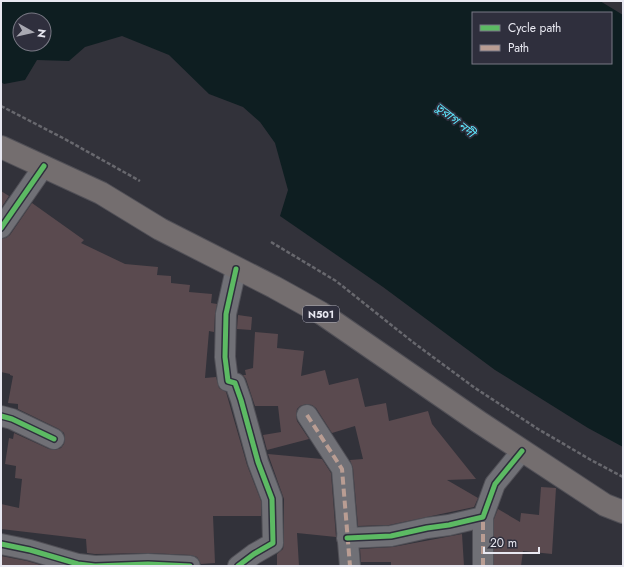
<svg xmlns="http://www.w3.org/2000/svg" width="624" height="567" viewBox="0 0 624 567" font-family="Jost,'Noto Sans Bengali',sans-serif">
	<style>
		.water { fill: #0e1e21; fill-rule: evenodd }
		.building { fill: #5a4a4f }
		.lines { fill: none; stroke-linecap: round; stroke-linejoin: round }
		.street-casing { stroke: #515057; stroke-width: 22 }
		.highway-casing { stroke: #515057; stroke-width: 24 }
		.path { stroke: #68686e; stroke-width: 2.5; stroke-dasharray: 4 2; stroke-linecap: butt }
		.street { stroke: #707076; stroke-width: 20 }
		.highway { stroke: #746e6f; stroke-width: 22 }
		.quiet { stroke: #b99d93; stroke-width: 4; stroke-dasharray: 8 4; stroke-linecap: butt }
		.cycleway-casing { stroke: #2f2f3d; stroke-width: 8 }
		.cycleway { stroke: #5cba63; stroke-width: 5 }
		.labels { text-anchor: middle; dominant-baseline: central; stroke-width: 3.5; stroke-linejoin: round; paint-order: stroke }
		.shield { fill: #2f2f3d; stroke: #b0b0bb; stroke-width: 1 }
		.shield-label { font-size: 10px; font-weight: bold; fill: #e8e8f1 }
		.water-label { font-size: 12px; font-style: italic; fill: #5ee7fe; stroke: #2f2f3d }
	</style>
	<rect width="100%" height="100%" fill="#32323a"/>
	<path class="water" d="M1,1H600L623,15V447L588,428L495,370L383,287L280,216L288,190L275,143L260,122L243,107L209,94L169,55L122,36L85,47L69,61L37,60L25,80L4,84L1,82ZM473,13H611V63H473ZM20,20H44V44H20Z"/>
	<g class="building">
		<path d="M1,191L9,196L1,208Z"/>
		<path d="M32,203L84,240L81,243L125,264L158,267L157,275L171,276V283L190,285L189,292L212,294L211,303L217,304L215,314L214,332L209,331L205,378L216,377L219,388L226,392L247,465L261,501V516H213L215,563L201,564L197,557L191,555L149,553L95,554L87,553L86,539L1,529V504L19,508L22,479L15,478L16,466L5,464L9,438L13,439L14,433L49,449L55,450L61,448L64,444L65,438L64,433L59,429L18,409V404L8,403L13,376L10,375V374L1,372V239L6,238L10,235Z"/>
		<path d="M238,315L252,317L251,330L237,329Z"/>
		<path d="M255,332L278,334L277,348L304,351L301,376L325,370L329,385L358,378L365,407L386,403L389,421L428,411L432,424L476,479L447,480L478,498L474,507L389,525L358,526L353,468L350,460L363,459L355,426L332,433L316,408L312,405L306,404L300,406L297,409L296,416L297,421L309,439L267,450L263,435L281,432L278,406H255L246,379L243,375H246L245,370L253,368Z"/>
		<path d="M268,454L322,459L331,473L336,537L297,533L299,566H277V554L283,549L284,543V499Z"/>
		<path d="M541,487L556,488L552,554L523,551L521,566H494V519L498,509L520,522L521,513L539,515Z"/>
		<path d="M462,534L464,566H391V562H361L360,549L393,547Z"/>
		<path d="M1,556L27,561L44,566H1Z"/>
	</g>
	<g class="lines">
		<g class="street-casing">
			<g id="street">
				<path d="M1,228L44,166"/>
				<path d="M236,269L226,314L225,357L228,381L235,383L241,400L258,462L272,499L273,543L254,554L238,566"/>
				<path d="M307,415L342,469L350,566"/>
				<path d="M1,416L12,419L54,439"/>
				<path d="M347,538L391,536L427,528L449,525L483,517L495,484L522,451"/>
				<path d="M1,544L30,550L78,564L95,566L148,564L190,566"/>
				<path d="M483,566V517"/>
			</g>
		</g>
		<g class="highway-casing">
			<path id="highway" d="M1,147L101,193L160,229L274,287L321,313L479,422L605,505L623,512"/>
		</g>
		<g class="path">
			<path d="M1,106L63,138L140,181"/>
			<path d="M271,242L336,281L414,343L475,388L538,429L591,460L623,477"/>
		</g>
		<use href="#street" class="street"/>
		<use href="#highway" class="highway"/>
		<g class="quiet">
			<path d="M307,415L342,469L350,566"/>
			<path d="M483,566V517"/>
		</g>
		<g class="cycleway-casing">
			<g id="cycleway">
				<path d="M1,228L44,166"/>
				<path d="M236,269L226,314L225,357L228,381L235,383L241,400L258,462L272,499L273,543L254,554L238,566"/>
				<path d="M1,416L12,419L54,439"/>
				<path d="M347,538L391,536L427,528L449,525L483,517L495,484L522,451"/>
				<path d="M1,544L30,550L78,564L95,566L148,564L190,566"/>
			</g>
		</g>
		<use href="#cycleway" class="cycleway"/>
	</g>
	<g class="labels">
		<rect class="shield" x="303" y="306" width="36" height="16" rx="3"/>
		<g class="shield-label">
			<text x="321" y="314">N501</text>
		</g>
		<g class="water-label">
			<text transform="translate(455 120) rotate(39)">তুরাগ নদী</text>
		</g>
	</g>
	<rect width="624" height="567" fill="none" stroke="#e8e8f1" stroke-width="4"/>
	<rect x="472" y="12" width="140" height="52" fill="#2f2f3d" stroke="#797985"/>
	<rect x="480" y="25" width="20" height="6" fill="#5cba63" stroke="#797985"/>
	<text x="508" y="32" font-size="12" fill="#e8e8f1">Cycle path</text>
	<rect x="480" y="45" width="20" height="6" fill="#b99d93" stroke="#797985"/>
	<text x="508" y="52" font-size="12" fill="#e8e8f1">Path</text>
	<g transform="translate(32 32) rotate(98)"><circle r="19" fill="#2f2f3d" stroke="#797985"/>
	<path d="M0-3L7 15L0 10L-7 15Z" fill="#a8a8b1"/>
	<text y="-6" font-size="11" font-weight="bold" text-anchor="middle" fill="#e8e8f1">N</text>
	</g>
	<path d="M484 547v6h55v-6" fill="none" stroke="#e8e8f1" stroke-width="2"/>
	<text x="490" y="547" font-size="12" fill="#e8e8f1" stroke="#2f2f3d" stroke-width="3" paint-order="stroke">20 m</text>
</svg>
